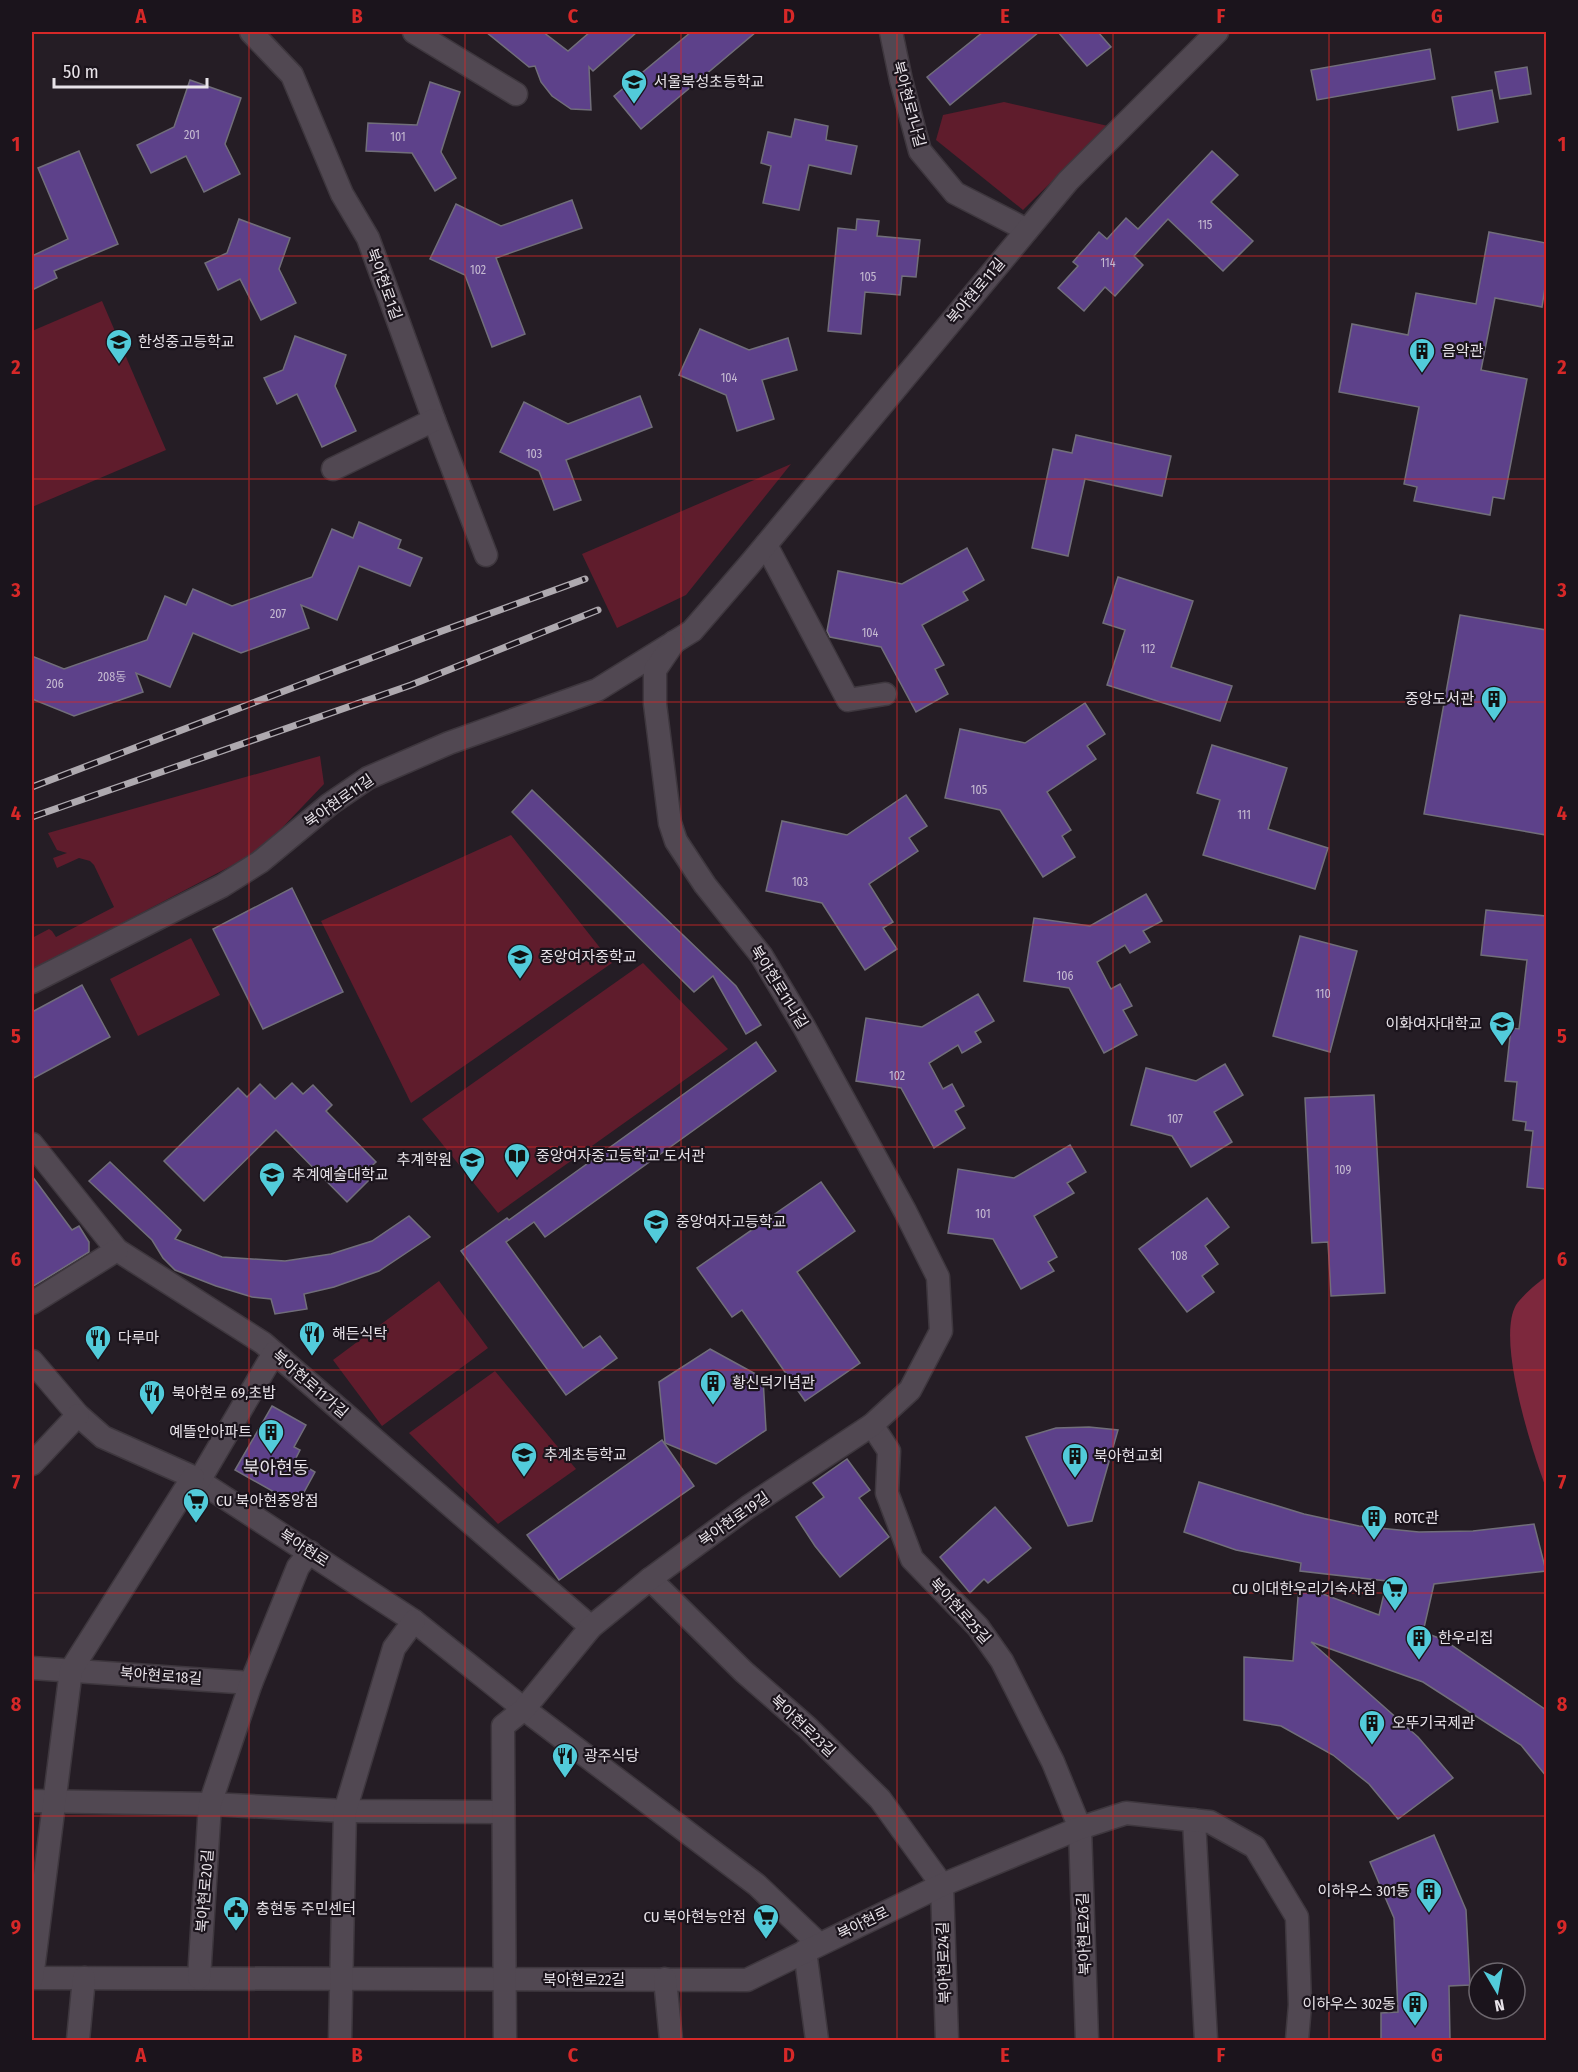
<svg xmlns="http://www.w3.org/2000/svg" width="1578" height="2072" viewBox="0 0 1578 2072" font-family="'Fira Sans Condensed','Noto Sans KR',sans-serif">
	<style>
		.green { fill: #5f1c2c }
		.forest { fill: #7d283d }
		.building { fill: #5d418a; stroke: #716e7a; stroke-width: 1.5 }
		.lines { fill: none; stroke-linecap: round; stroke-linejoin: round }
		.minor-casing { stroke: #3e373e; stroke-width: 25 }
		.minor { stroke: #514852; stroke-width: 22 }
		.rail-casing { stroke: #aea9af; stroke-width: 7 }
		.rail { stroke: #1b141c; stroke-width: 4.5; stroke-dasharray: 14; stroke-linecap: butt }
		.grid { fill: none; stroke: #d62828; stroke-width: 1.5; stroke-opacity: 0.55 }
		.labels { text-anchor: middle; dominant-baseline: central; stroke-width: 4.5; stroke-linejoin: round; paint-order: stroke }
		.number-label { font-size: 12px; fill: #c5bad1 }
		.poi-label { font-size: 15px; fill: #e8e3e9; stroke: #1b141c; text-anchor: start }
		.street-label { font-size: 15px; fill: #e8e3e9; stroke: #1b141c }
		.quarter-label { font-size: 18px; fill: #e8e3e9; stroke: #1b141c }
		.neatline { fill: none; stroke: #d62828; stroke-width: 2 }
		.grid-label { font-size: 20px; text-anchor: middle; font-weight: bold; fill: #d62828 }
	</style>
	<rect width="100%" height="100%" fill="#251d25"/>
	<g class="green">
		<path d="M1004,102L1108,126L1023,210L936,140L943,115Z"/>
		<path d="M102,301L166,450L32,507V331Z"/>
		<path d="M791,464L686,595L617,628L582,554Z"/>
		<path d="M320,756L324,784L260,851L32,970V938L49,929L52,931L56,937L114,907L94,865L90,861L79,858L57,868L53,858L67,853L57,850L48,833Z"/>
		<path d="M511,835L612,963L411,1103L321,921Z"/>
		<path d="M191,938L220,995L138,1036L110,979Z"/>
		<path d="M643,963L728,1049L498,1213L422,1119Z"/>
		<path d="M439,1281L488,1348L382,1426L333,1360Z"/>
		<path d="M495,1371L576,1469L498,1524L409,1433Z"/>
	</g>
	<path class="forest" d="M1546,1277V1488C1532,1451 1496,1340 1516,1305C1521,1297 1538,1282 1546,1277Z"/>
	<g class="building">
		<path d="M486,32H543L568,51L590,32H637L593,71L589,67L591,110L571,109L552,96L541,82L535,66L529,67Z"/>
		<path d="M691,32H756L641,129L614,96Z"/>
		<path d="M983,32H1039L950,105L927,77Z"/>
		<path d="M1058,32H1098L1111,47L1087,66Z"/>
		<path d="M1430,49L1435,79L1317,100L1311,70Z"/>
		<path d="M1527,67L1531,94L1500,99L1495,72Z"/>
		<path d="M190,80L241,98L225,144L240,174L204,192L186,156L151,173L137,145L174,127Z"/>
		<path d="M430,82L460,92L441,152L456,178L435,191L412,153L366,151L368,123L417,125Z"/>
		<path d="M1492,90L1498,122L1458,130L1452,97Z"/>
		<path d="M795,119L828,126L826,140L857,146L851,174L809,165L799,210L763,203L771,166L761,163L768,132L791,137Z"/>
		<path d="M79,151L118,244L54,271L57,278L32,290V256L68,239L38,168Z"/>
		<path d="M1212,151L1238,175L1211,202L1253,241L1223,271L1168,219L1134,256L1143,265L1115,296L1105,287L1084,311L1058,288L1078,266L1073,262L1099,232L1107,239L1126,218L1138,229Z"/>
		<path d="M572,200L582,228L496,258L525,334L492,347L465,275L430,259L456,204L501,226Z"/>
		<path d="M239,219L290,238L279,269L296,303L261,320L240,279L218,290L205,263L227,253Z"/>
		<path d="M857,219L879,221L877,236L920,240L916,277L902,276L900,295L865,292L861,334L828,331L838,228L856,230Z"/>
		<path d="M1489,232L1546,243V281L1542,307L1495,298L1481,370L1527,379L1504,499L1493,497L1490,515L1414,501L1417,487L1404,484L1419,407L1339,392L1352,324L1408,335L1416,293L1476,304Z"/>
		<path d="M700,329L749,350L788,338L797,370L762,380L774,419L737,431L726,395L679,375Z"/>
		<path d="M295,336L346,355L335,386L356,431L322,447L297,394L277,404L264,378L283,370Z"/>
		<path d="M640,396L652,427L566,460L581,500L554,510L539,471L500,452L524,402L568,424Z"/>
		<path d="M1076,435L1171,456L1162,496L1085,479L1068,556L1032,548L1053,449L1072,453Z"/>
		<path d="M359,522L401,540L398,548L422,558L410,586L359,566L337,620L301,605L309,628L241,653L193,633L170,687L136,673L143,692L74,716L32,699V656L64,669L147,640L165,596L186,605L193,589L232,606L312,577L332,529L353,538Z"/>
		<path d="M967,548L984,580L963,592L968,600L922,625L944,665L935,669L948,694L916,712L881,647L830,637L827,631L838,571L902,584Z"/>
		<path d="M1118,577L1193,601L1171,667L1232,686L1220,721L1107,685L1125,630L1103,623Z"/>
		<path d="M1460,615L1546,630V835L1424,814Z"/>
		<path d="M1085,703L1105,734L1087,746L1096,759L1047,792L1071,830L1062,836L1075,857L1043,877L1000,810L945,798L960,729L1025,743Z"/>
		<path d="M1212,745L1287,768L1268,829L1328,848L1315,889L1203,855L1220,800L1197,793Z"/>
		<path d="M532,790L736,986L761,1025L746,1034L713,976L694,992L512,812Z"/>
		<path d="M906,795L927,826L909,838L918,851L869,884L893,922L883,928L897,949L865,970L822,903L766,891L782,821L847,835Z"/>
		<path d="M292,888L343,992L263,1029L213,929Z"/>
		<path d="M1146,894L1162,921L1143,931L1150,942L1130,953L1125,945L1097,962L1111,989L1120,984L1132,1006L1123,1010L1137,1035L1104,1053L1069,988L1024,981L1034,918L1090,926Z"/>
		<path d="M1486,910L1546,916V1189L1527,1187L1533,1131L1525,1130L1526,1122L1513,1120L1517,1082L1505,1081L1511,1028L1519,1029L1527,960L1481,955Z"/>
		<path d="M1300,936L1357,951L1330,1052L1273,1036Z"/>
		<path d="M82,985L110,1037L32,1079V1012Z"/>
		<path d="M978,994L994,1021L975,1032L981,1042L962,1053L958,1045L929,1063L943,1089L952,1084L964,1106L955,1111L965,1128L934,1148L901,1088L856,1081L866,1018L922,1027Z"/>
		<path d="M756,1042L776,1071L545,1237L534,1222L506,1242L583,1348L600,1336L617,1358L566,1395L461,1251L507,1218L509,1220Z"/>
		<path d="M1225,1064L1243,1095L1214,1112L1232,1142L1191,1167L1172,1136L1131,1125L1146,1068L1196,1081Z"/>
		<path d="M292,1083L303,1094L313,1085L332,1105L326,1111L376,1162L363,1174L369,1180L347,1202L276,1130L204,1201L164,1161L238,1088L247,1097L260,1084L275,1099Z"/>
		<path d="M1374,1095L1385,1293L1331,1296L1328,1242L1312,1243L1305,1098Z"/>
		<path d="M1070,1145L1086,1172L1067,1183L1074,1193L1034,1216L1057,1257L1048,1262L1054,1271L1021,1289L993,1239L948,1233L958,1169L1014,1178Z"/>
		<path d="M110,1162L181,1230L175,1239L222,1257L285,1261L331,1254L372,1241L409,1216L430,1237L379,1271L334,1287L304,1294L307,1309L275,1314L271,1299L252,1297L216,1286L175,1270L163,1258L152,1240L89,1181Z"/>
		<path d="M32,1176L72,1230L79,1226L89,1242V1252L32,1287Z"/>
		<path d="M821,1182L855,1231L797,1272L860,1363L805,1401L742,1310L732,1317L697,1268Z"/>
		<path d="M1207,1198L1229,1227L1205,1246L1218,1264L1202,1276L1214,1292L1187,1312L1139,1249Z"/>
		<path d="M710,1349L763,1378L766,1430L716,1464L665,1443L659,1382Z"/>
		<path d="M272,1406L306,1425L294,1447L300,1450L295,1460L315,1472L297,1505L235,1470Z"/>
		<path d="M1089,1427L1118,1430L1092,1521L1068,1526L1026,1437L1056,1428Z"/>
		<path d="M662,1440L694,1486L559,1580L527,1535Z"/>
		<path d="M847,1459L870,1490L859,1498L889,1537L840,1577L815,1546L796,1517L824,1497L813,1483Z"/>
		<path d="M1199,1482L1304,1514L1359,1526L1419,1532L1473,1531L1534,1524L1546,1571L1434,1584L1423,1632L1444,1640L1546,1710V1776L1521,1745L1423,1682L1311,1642L1418,1737L1453,1778L1398,1819L1369,1784L1333,1755L1281,1726L1244,1720V1657L1293,1661L1299,1585L1379,1615L1387,1581L1300,1571L1301,1563L1236,1550L1184,1532Z"/>
		<path d="M995,1507L1031,1548L988,1583L984,1579L970,1593L940,1557Z"/>
		<path d="M1434,1835L1466,1910L1470,1985L1449,1986L1450,2040H1381V2013L1398,2012L1394,1918L1370,1862Z"/>
	</g>
	<g class="lines">
		<g class="minor-casing">
			<g id="minor">
				<path d="M251,32L292,75L342,194L368,238L434,420L486,555"/>
				<path d="M414,32L516,94"/>
				<path d="M891,32L901,80L920,151L955,193L1027,230"/>
				<path d="M333,469L434,420"/>
				<path d="M766,545L848,700L885,694"/>
				<path d="M32,982L222,886L260,862L330,804L368,778L449,743L597,690L692,631L749,565L1068,181L1217,32"/>
				<path d="M32,1144L117,1250L263,1343L591,1627"/>
				<path d="M32,1303L117,1250"/>
				<path d="M32,1361L78,1415L103,1437L193,1477L414,1621L524,1709L757,1885L819,1944"/>
				<path d="M872,1425L889,1451L887,1493L912,1559L978,1627L1002,1661L1053,1762L1080,1828L1087,2040"/>
				<path d="M32,1464L78,1415"/>
				<path d="M199,1481L274,1353"/>
				<path d="M650,1579L744,1672L807,1727L880,1799L942,1885"/>
				<path d="M32,1668L251,1683"/>
				<path d="M32,1801L210,1804L345,1811L502,1812"/>
				<path d="M1194,1820L1206,2040"/>
				<path d="M942,1885L947,2040"/>
				<path d="M805,1951L817,2040"/>
				<path d="M32,1978L747,1980L942,1885L1080,1828L1126,1813L1210,1822L1255,1847L1297,1917L1300,2005L1297,2040"/>
				<path d="M32,1978L71,1670L193,1477"/>
				<path d="M199,1978L210,1804L251,1683L298,1567L310,1552"/>
				<path d="M665,1979L671,2040"/>
				<path d="M78,2040L84,1978"/>
				<path d="M340,2040L345,1811L394,1648L414,1621"/>
				<path d="M505,2040L503,1726L524,1709L591,1627L650,1579L748,1507L872,1425L910,1390L941,1331L938,1277L905,1211L803,1025L761,955L705,885L676,841L670,823L655,704V670L674,642"/>
			</g>
		</g>
		<use href="#minor" class="minor"/>
		<g class="rail-casing">
			<g id="rail">
				<path d="M32,787L442,631L585,579"/>
				<path d="M32,817L411,685L598,610"/>
			</g>
		</g>
		<use href="#rail" class="rail"/>
	</g>
	<path class="grid" d="M249,32V2040M465,32V2040M681,32V2040M897,32V2040M1113,32V2040M1329,32V2040M32,256H1546M32,479H1546M32,702H1546M32,925H1546M32,1147H1546M32,1370H1546M32,1593H1546M32,1816H1546"/>
	<defs>
		<g id="school-pin" transform="scale(1.35)"><path d="M0 17L-7.5 6A9.5 9.5 0 1 1 7.5 6Z" fill="#52cbda" stroke="#1b141c"/><path d="M0-5L7-2L0 1L-7-2ZM-4 1L0 2.5L4 1V4Q0 6-4 4Z" fill="#111"/></g>
		<g id="building-pin" transform="scale(1.35)"><path d="M0 17L-7.5 6A9.5 9.5 0 1 1 7.5 6Z" fill="#52cbda" stroke="#1b141c"/><path d="M-4-6H4V6H1V3H-1V6H-4ZM-2.5-4.3h1.7v1.8h-1.7ZM.8-4.3h1.7v1.8H.8ZM-2.5-1h1.7V.8h-1.7ZM.8-1h1.7V.8H.8Z" fill="#111"/></g>
		<g id="university-pin" transform="scale(1.35)"><path d="M0 17L-7.5 6A9.5 9.5 0 1 1 7.5 6Z" fill="#52cbda" stroke="#1b141c"/><path d="M0-5L7-2L0 1L-7-2ZM-4 1L0 2.5L4 1V4Q0 6-4 4Z" fill="#111"/></g>
		<g id="library-pin" transform="scale(1.35)"><path d="M0 17L-7.5 6A9.5 9.5 0 1 1 7.5 6Z" fill="#52cbda" stroke="#1b141c"/><path d="M-6-4Q-3-5.5-.7-3.5V5Q-3 3-6 4ZM6-4Q3-5.5 .7-3.5V5Q3 3 6 4Z" fill="#111"/></g>
		<g id="restaurant-pin" transform="scale(1.35)"><path d="M0 17L-7.5 6A9.5 9.5 0 1 1 7.5 6Z" fill="#52cbda" stroke="#1b141c"/><path d="M-5-6h1v4h1v-4h1v4h1v-4h1v5L-1.5 .5V6h-2V.5L-5-1ZM5-6V6H3V1.5H1.5Q1.5-4 5-6Z" fill="#111"/></g>
		<g id="supermarket-pin" transform="scale(1.35)"><path d="M0 17L-7.5 6A9.5 9.5 0 1 1 7.5 6Z" fill="#52cbda" stroke="#1b141c"/><path d="M-6-5.5h2.5l.6 2H6L4.5 2H-2.5L-4.4-4H-6ZM-1.5 3.2a1.3 1.3 0 1 0 .1 0ZM3 3.2a1.3 1.3 0 1 0 .1 0Z" fill="#111"/></g>
		<g id="civic-pin" transform="scale(1.35)"><path d="M0 17L-7.5 6A9.5 9.5 0 1 1 7.5 6Z" fill="#52cbda" stroke="#1b141c"/><path d="M-.6-6.5H3V-4.5H.6V-3L4-1V1h2V6H-6V1h2V-1L-.6-3ZM-1.2 2.5V6h2.4V2.5Z" fill="#111"/></g>
	</defs>
	<g fill-rule="evenodd">
		<use href="#school-pin" x="634" y="82"/>
		<use href="#school-pin" x="119" y="342"/>
		<use href="#building-pin" x="1422" y="351"/>
		<use href="#building-pin" x="1494" y="699"/>
		<use href="#school-pin" x="520" y="957"/>
		<use href="#university-pin" x="1502" y="1024"/>
		<use href="#library-pin" x="517" y="1156"/>
		<use href="#school-pin" x="472" y="1160"/>
		<use href="#university-pin" x="272" y="1175"/>
		<use href="#school-pin" x="656" y="1222"/>
		<use href="#restaurant-pin" x="312" y="1334"/>
		<use href="#restaurant-pin" x="98" y="1338"/>
		<use href="#building-pin" x="713" y="1383"/>
		<use href="#restaurant-pin" x="152" y="1393"/>
		<use href="#building-pin" x="271" y="1432"/>
		<use href="#school-pin" x="524" y="1455"/>
		<use href="#building-pin" x="1075" y="1456"/>
		<use href="#supermarket-pin" x="196" y="1501"/>
		<use href="#building-pin" x="1374" y="1518"/>
		<use href="#supermarket-pin" x="1395" y="1589"/>
		<use href="#building-pin" x="1419" y="1638"/>
		<use href="#building-pin" x="1372" y="1723"/>
		<use href="#restaurant-pin" x="565" y="1756"/>
		<use href="#building-pin" x="1429" y="1891"/>
		<use href="#civic-pin" x="236" y="1909"/>
		<use href="#supermarket-pin" x="766" y="1917"/>
		<use href="#building-pin" x="1415" y="2004"/>
	</g>
	<g class="labels">
		<g class="number-label">
			<text x="192" y="135">201</text>
			<text x="398" y="137">101</text>
			<text x="1205" y="225">115</text>
			<text x="1108" y="263">114</text>
			<text x="478" y="270">102</text>
			<text x="868" y="277">105</text>
			<text x="729" y="378">104</text>
			<text x="534" y="454">103</text>
			<text x="278" y="614">207</text>
			<text x="870" y="633">104</text>
			<text x="1148" y="649">112</text>
			<text x="112" y="677">208동</text>
			<text x="55" y="684">206</text>
			<text x="979" y="790">105</text>
			<text x="1244" y="815">111</text>
			<text x="800" y="882">103</text>
			<text x="1065" y="976">106</text>
			<text x="1323" y="994">110</text>
			<text x="897" y="1076">102</text>
			<text x="1175" y="1119">107</text>
			<text x="1343" y="1170">109</text>
			<text x="983" y="1214">101</text>
			<text x="1179" y="1256">108</text>
		</g>
		<g class="poi-label">
			<text x="654" y="82">서울북성초등학교</text>
			<text x="138" y="342">한성중고등학교</text>
			<text x="1442" y="351">음악관</text>
			<text x="1474" y="699" text-anchor="end">중앙도서관</text>
			<text x="540" y="957">중앙여자중학교</text>
			<text x="1482" y="1024" text-anchor="end">이화여자대학교</text>
			<text x="536" y="1156">중앙여자중고등학교 도서관</text>
			<text x="452" y="1160" text-anchor="end">추계학원</text>
			<text x="292" y="1175">추계예술대학교</text>
			<text x="676" y="1222">중앙여자고등학교</text>
			<text x="332" y="1334">해든식탁</text>
			<text x="118" y="1338">다루마</text>
			<text x="732" y="1383">황신덕기념관</text>
			<text x="172" y="1393">북아현로 69,초밥</text>
			<text x="252" y="1432" text-anchor="end">예뜰안아파트</text>
			<text x="544" y="1455">추계초등학교</text>
			<text x="1094" y="1456">북아현교회</text>
			<text x="216" y="1501">CU 북아현중앙점</text>
			<text x="1394" y="1518">ROTC관</text>
			<text x="1376" y="1589" text-anchor="end">CU 이대한우리기숙사점</text>
			<text x="1438" y="1638">한우리집</text>
			<text x="1392" y="1723">오뚜기국제관</text>
			<text x="584" y="1756">광주식당</text>
			<text x="1410" y="1891" text-anchor="end">이하우스 301동</text>
			<text x="256" y="1909">충현동 주민센터</text>
			<text x="746" y="1917" text-anchor="end">CU 북아현능안점</text>
			<text x="1396" y="2004" text-anchor="end">이하우스 302동</text>
		</g>
		<g class="street-label">
			<text transform="translate(909 104) rotate(75)">북아현로1나길</text>
			<text transform="translate(384 284) rotate(70)">북아현로1길</text>
			<text transform="translate(976 291) rotate(-50)">북아현로11길</text>
			<text transform="translate(339 801) rotate(-35)">북아현로11길</text>
			<text transform="translate(779 987) rotate(58)">북아현로11나길</text>
			<text transform="translate(310 1384) rotate(41)">북아현로11가길</text>
			<text transform="translate(734 1519) rotate(-35)">북아현로19길</text>
			<text transform="translate(304 1548) rotate(33)">북아현로</text>
			<text transform="translate(960 1611) rotate(48)">북아현로25길</text>
			<text transform="translate(161 1676) rotate(4)">북아현로18길</text>
			<text transform="translate(803 1726) rotate(43)">북아현로23길</text>
			<text transform="translate(205 1891) rotate(-86)">북아현로20길</text>
			<text transform="translate(863 1923) rotate(-26)">북아현로</text>
			<text transform="translate(1084 1934) rotate(-92)">북아현로26길</text>
			<text transform="translate(944 1963) rotate(-92)">북아현로24길</text>
			<text x="584" y="1980">북아현로22길</text>
		</g>
		<g class="quarter-label">
			<text x="276" y="1468">북아현동</text>
		</g>
	</g>
	<rect width="1578" height="2072" fill="none" stroke="#1b141c" stroke-width="66"/>
	<g transform="translate(1497 1991) rotate(170)"><circle r="28" fill="#1b141c" stroke="#6d676e" stroke-width="1.5"/>
	<path d="M0-4.5L10 22L0 15L-10 22Z" fill="#52cbda"/>
	<text y="-9" font-size="16" font-weight="bold" text-anchor="middle" fill="#e8e3e9">N</text>
	</g>
	<path d="M54 78v9h153v-9" fill="none" stroke="#e8e3e9" stroke-width="3"/>
	<text x="63" y="78" font-size="18" fill="#e8e3e9" stroke="#1b141c" stroke-width="4.5" paint-order="stroke">50 m</text>
	<rect x="33" y="33" width="1512" height="2006" class="neatline"/>
	<g class="grid-label">
		<text x="141" y="23">A</text>
		<text x="357" y="23">B</text>
		<text x="573" y="23">C</text>
		<text x="789" y="23">D</text>
		<text x="1005" y="23">E</text>
		<text x="1221" y="23">F</text>
		<text x="1437" y="23">G</text>
		<text x="16" y="151">1</text>
		<text x="1562" y="151">1</text>
		<text x="16" y="374">2</text>
		<text x="1562" y="374">2</text>
		<text x="16" y="597">3</text>
		<text x="1562" y="597">3</text>
		<text x="16" y="820">4</text>
		<text x="1562" y="820">4</text>
		<text x="16" y="1043">5</text>
		<text x="1562" y="1043">5</text>
		<text x="16" y="1266">6</text>
		<text x="1562" y="1266">6</text>
		<text x="16" y="1489">7</text>
		<text x="1562" y="1489">7</text>
		<text x="16" y="1711">8</text>
		<text x="1562" y="1711">8</text>
		<text x="16" y="1934">9</text>
		<text x="1562" y="1934">9</text>
		<text x="141" y="2062">A</text>
		<text x="357" y="2062">B</text>
		<text x="573" y="2062">C</text>
		<text x="789" y="2062">D</text>
		<text x="1005" y="2062">E</text>
		<text x="1221" y="2062">F</text>
		<text x="1437" y="2062">G</text>
	</g>
</svg>
